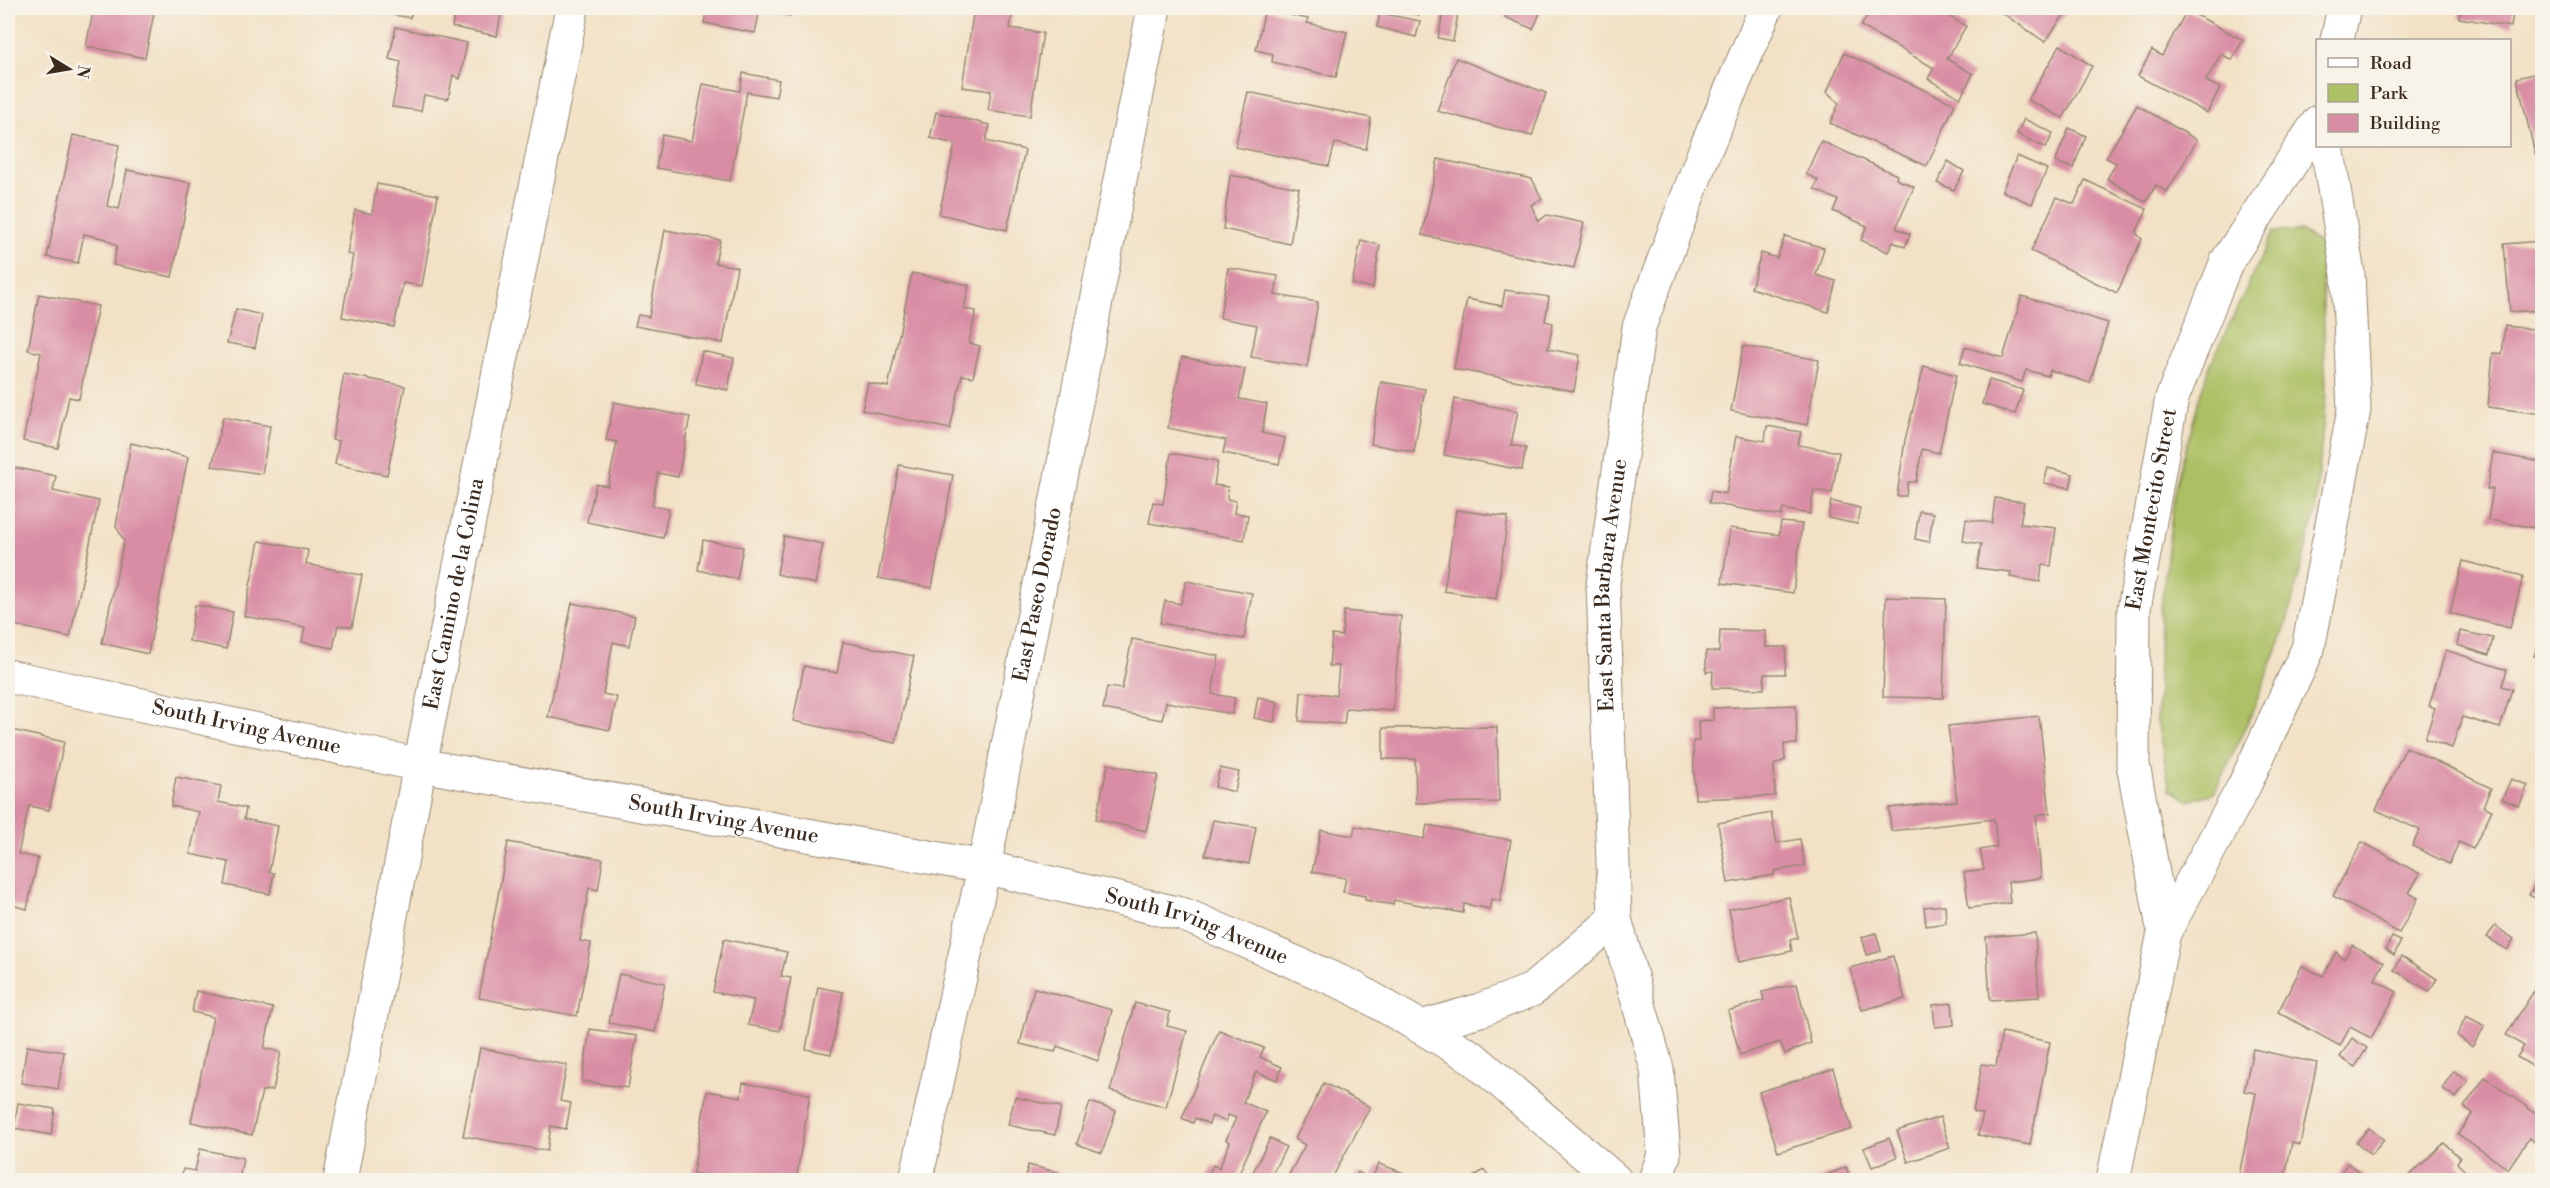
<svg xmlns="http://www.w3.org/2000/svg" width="2550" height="1188" viewBox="0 0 2550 1188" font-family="'Libre Bodoni',serif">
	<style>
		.green { fill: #acc064; stroke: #747541; stroke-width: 1.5 }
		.building { fill: #d98da4 }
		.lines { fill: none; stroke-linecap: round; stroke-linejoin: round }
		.minor-casing { stroke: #968672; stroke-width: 35 }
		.minor { stroke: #fff; stroke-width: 33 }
		.labels { text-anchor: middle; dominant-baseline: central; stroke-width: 5; stroke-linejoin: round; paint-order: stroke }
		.street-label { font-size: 21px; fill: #3b2a1e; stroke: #f7f3e8 }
	</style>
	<rect width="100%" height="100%" fill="#f7f3e8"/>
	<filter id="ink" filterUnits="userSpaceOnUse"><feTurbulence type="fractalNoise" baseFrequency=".0167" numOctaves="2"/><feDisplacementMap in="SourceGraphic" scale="12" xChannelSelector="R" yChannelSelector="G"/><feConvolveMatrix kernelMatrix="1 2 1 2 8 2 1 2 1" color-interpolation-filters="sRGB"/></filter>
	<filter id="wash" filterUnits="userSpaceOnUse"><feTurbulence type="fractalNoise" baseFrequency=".008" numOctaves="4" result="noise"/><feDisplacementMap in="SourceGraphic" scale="24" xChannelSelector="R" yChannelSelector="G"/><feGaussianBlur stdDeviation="1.35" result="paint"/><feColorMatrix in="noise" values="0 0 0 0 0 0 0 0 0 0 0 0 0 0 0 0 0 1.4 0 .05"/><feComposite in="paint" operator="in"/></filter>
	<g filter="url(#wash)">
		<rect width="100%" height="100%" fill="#f2e1c5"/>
		<path class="green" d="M2300,231L2321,244L2326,393L2315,514L2285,629L2251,715L2214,793L2189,801L2170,789L2157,721L2160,618L2175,487L2207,372L2273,232Z"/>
		<g id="blocks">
			<g class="building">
				<path d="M94,8H155L145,58L86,46Z"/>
				<path d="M357,8H413L410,18Z"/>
				<path d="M456,8H502L497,36L452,27Z"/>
				<path d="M707,8H791L790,16L760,10L755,33L704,23Z"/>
				<path d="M974,8L1013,9L1010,28L1043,33L1030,116L988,110L991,91L962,87Z"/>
				<path d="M1393,8H1421L1419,15Z"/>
				<path d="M1444,8H1459L1453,41L1438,38Z"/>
				<path d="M1509,8H1538L1542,9L1533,29L1505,17Z"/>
				<path d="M1872,8H1934L1966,26L1947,59L1973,74L1960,98L1928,79L1934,68L1861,26Z"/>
				<path d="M1995,8H2069L2045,42Z"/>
				<path d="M2461,8H2514L2511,27L2459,18Z"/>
				<path d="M1265,9L1308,19L1307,23L1347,32L1336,77L1272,62L1273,54L1256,50Z"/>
				<path d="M2187,10L2243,40L2232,60L2221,54L2206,81L2220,88L2207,113L2138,76L2152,50L2162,56Z"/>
				<path d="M1380,13L1420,21L1416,37L1377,27Z"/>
				<path d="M396,27L467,43L460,79L453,75L448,99L424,95L421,111L392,107L401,62L389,59Z"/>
				<path d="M2060,45L2092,66L2063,118L2028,100Z"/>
				<path d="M1844,53L1955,104L1927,166L1830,123L1839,103L1827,92Z"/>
				<path d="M1456,58L1546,93L1532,136L1437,111Z"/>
				<path d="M2542,72V152L2535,154L2517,78Z"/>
				<path d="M743,73L779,80L776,97L747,92L730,181L656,168L662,135L692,141L703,84L740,91Z"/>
				<path d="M1248,92L1371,118L1366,149L1335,143L1329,166L1235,147Z"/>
				<path d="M2137,105L2197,140L2167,192L2156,185L2146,202L2107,179L2116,163L2106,158Z"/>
				<path d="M936,112L990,125L986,141L1025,150L1007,230L939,214L955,144L930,138Z"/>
				<path d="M2024,119L2053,133L2046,148L2017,134Z"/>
				<path d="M2069,128L2086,136L2073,168L2055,162Z"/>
				<path d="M73,135L119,145L107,206L119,209L127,170L191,183L172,277L113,265L117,246L106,239L84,234L78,263L47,257Z"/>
				<path d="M1821,141L1897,175L1896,179L1914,187L1896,228L1910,234L1905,247L1893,242L1888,252L1861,240L1867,226L1833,211L1838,200L1814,189L1818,180L1806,174Z"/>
				<path d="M2017,156L2047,169L2032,204L2002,191Z"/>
				<path d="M1438,159L1532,179L1542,199L1531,205L1539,221L1547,215L1584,223L1574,268L1422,235Z"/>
				<path d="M1948,161L1964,171L1954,190L1937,183Z"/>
				<path d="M1230,175L1299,188L1290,244L1223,229Z"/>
				<path d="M2085,180L2147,209L2136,233L2142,239L2117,293L2031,251L2057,197L2074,204Z"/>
				<path d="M377,184L438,195L422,286L403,283L394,327L342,317L353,255L347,254L355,210L372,214Z"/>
				<path d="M665,230L720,240L715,263L737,267L723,343L635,326L638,315L649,317Z"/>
				<path d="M1785,236L1824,248L1816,275L1836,281L1828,312L1751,288L1761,253L1777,258Z"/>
				<path d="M1361,240L1380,245L1373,288L1352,284Z"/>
				<path d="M2542,241V310L2510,312L2504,244Z"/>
				<path d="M1228,268L1278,276L1275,295L1318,302L1307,367L1251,357L1257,325L1220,318Z"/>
				<path d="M912,273L969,285L964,309L976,311L969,343L980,346L973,377L962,375L950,429L862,410L868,383L888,387Z"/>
				<path d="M1505,290L1549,297L1545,321L1553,323L1548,349L1580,355L1574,391L1454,369L1467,299L1502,306Z"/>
				<path d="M39,294L98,306L79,399L69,397L58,448L23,441L41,353L28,350Z"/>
				<path d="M2022,296L2108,323L2090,383L2050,370L2048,376L2026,370L2022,382L1960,363L1965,347L2003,358Z"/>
				<path d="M236,309L262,315L255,348L227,343Z"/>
				<path d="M2505,326L2542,330V414L2488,407L2493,353L2502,355Z"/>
				<path d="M1743,346L1819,360L1807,425L1731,411Z"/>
				<path d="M702,351L734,358L728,390L696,384Z"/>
				<path d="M1182,357L1245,369L1239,399L1267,404L1262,433L1285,438L1279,464L1223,453L1226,440L1168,428Z"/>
				<path d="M1924,366L1956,375L1939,453L1922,449L1916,482H1908L1906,496H1897L1905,440Z"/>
				<path d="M344,374L405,386L387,475L335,464L339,441L332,440Z"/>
				<path d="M1989,380L2023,390L2015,414L1982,404Z"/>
				<path d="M1381,382L1425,389L1414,452L1371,444Z"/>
				<path d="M1455,399L1518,411L1511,445L1526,448L1522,470L1444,455Z"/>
				<path d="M614,402L690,417L678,477L658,473L652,506L669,509L663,538L587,522L596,484L608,486L617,442L606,440Z"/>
				<path d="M223,417L270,426L262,474L212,466Z"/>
				<path d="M1767,426L1801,432L1798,445L1839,452L1832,493L1814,490L1810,514L1783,509L1781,516L1709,503L1711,491L1726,494L1736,436L1765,441Z"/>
				<path d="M131,443L188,457L148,654L102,643L124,541L116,526Z"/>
				<path d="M1171,453L1218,461L1214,485L1228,487L1227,499L1236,501L1234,513L1248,515L1244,540L1149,523L1153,502L1163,504Z"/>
				<path d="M2493,453L2541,462L2539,476H2542V529L2488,520L2493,489H2487Z"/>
				<path d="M899,465L953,475L932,588L878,578Z"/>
				<path d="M8,466L56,476L53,491L99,501L70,637L8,624Z"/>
				<path d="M2048,468L2073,474L2070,488L2044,483Z"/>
				<path d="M1995,498L2024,502L2020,524L2056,528L2051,566L2042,565L2040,582L2010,577L2011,572L1977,568L1981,544L1963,541L1966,519L1992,523Z"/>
				<path d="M1831,501L1860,508L1857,524L1828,518Z"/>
				<path d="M1456,510L1508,517L1496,599L1444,591Z"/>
				<path d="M1919,511L1933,513L1929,542L1915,539Z"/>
				<path d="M1781,522L1802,524L1793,593L1722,583L1730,528L1779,535Z"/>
				<path d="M784,536L823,544L815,584L777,574Z"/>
				<path d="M703,540L743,547L737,579L698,570Z"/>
				<path d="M259,541L308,550L306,564L362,575L352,627L338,625L333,648L302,642L305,628L244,616Z"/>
				<path d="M2463,561L2523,576L2510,628L2450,613Z"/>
				<path d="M1186,581L1252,593L1244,639L1160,623L1165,601L1181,604Z"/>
				<path d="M1886,597L1946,599L1943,698L1883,697Z"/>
				<path d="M572,603L635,616L629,646L613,642L603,694L617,697L610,730L548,717Z"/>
				<path d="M195,605L233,612L226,649L189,641Z"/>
				<path d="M1344,611L1401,616L1393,711L1346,708L1344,724L1299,721L1301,692L1336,695L1339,666H1329L1332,635L1342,636Z"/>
				<path d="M1720,630L1766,631V647H1786L1785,674H1764V689L1712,688L1713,671L1706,672V651L1719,652Z"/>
				<path d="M2460,631L2493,638L2489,655L2457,645Z"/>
				<path d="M1132,639L1219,656L1212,694L1235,698L1232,714L1166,702L1162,720L1103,709L1107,687L1122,689Z"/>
				<path d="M2539,641L2542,642V659L2534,656Z"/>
				<path d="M843,642L914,656L896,743L793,721L804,666L837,673Z"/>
				<path d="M2446,650L2507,670L2502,686L2512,689L2500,728L2462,717L2452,748L2425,739L2435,708L2429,706Z"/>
				<path d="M1258,697L1278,702L1274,722L1254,718Z"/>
				<path d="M1796,705L1797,744H1784L1785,760L1774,765L1775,796L1695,799L1693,741H1699L1698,721L1713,720V708Z"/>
				<path d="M2039,716L2050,813L2036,815L2041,878L2008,882L2010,903L1969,908L1964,873L1984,870L1980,850L1997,847L1994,819L1891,831L1889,808L1957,801L1948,726Z"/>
				<path d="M1497,727L1499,802L1416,803L1415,759H1383V728Z"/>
				<path d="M8,729L64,742L49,810L29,806L18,854L38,858L27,909L8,904Z"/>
				<path d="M2406,747L2491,788L2483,806L2492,810L2473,849L2459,842L2449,864L2412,846L2420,830L2376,810Z"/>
				<path d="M1108,764L1158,775L1146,831L1096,819Z"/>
				<path d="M1220,768L1239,772L1235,792L1215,787Z"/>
				<path d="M176,777L221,786L218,802L246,808L244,819L278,826L269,872L274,873L270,894L225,885L229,862L190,854L199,812L171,806Z"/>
				<path d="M2511,779L2528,785L2519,806L2502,799Z"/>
				<path d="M1771,813L1777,843L1800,839L1805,866L1774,871V875L1728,883L1718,823Z"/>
				<path d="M1213,820L1256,827L1249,864L1205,855Z"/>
				<path d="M1427,825L1511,840L1500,901L1491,899L1490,909L1464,904L1463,913L1394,900L1393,905L1365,900V896L1343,892L1346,878L1312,872L1321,830L1353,836L1355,826L1424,839Z"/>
				<path d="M508,842L603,859L598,890L589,888L580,941L591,943L577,1016L479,998Z"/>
				<path d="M2362,842L2420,874L2409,893L2418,898L2399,933L2333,896Z"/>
				<path d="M2538,880L2542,882V902L2529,895Z"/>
				<path d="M1789,897L1798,938L1790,940L1792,951L1739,962L1729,909Z"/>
				<path d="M1945,905L1946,923L1926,926L1924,907Z"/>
				<path d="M2495,926L2514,939L2507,950L2487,937Z"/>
				<path d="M1876,933L1881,951L1867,955L1862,937Z"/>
				<path d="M2035,933L2039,997L1990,1000L1986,937Z"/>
				<path d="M2392,937L2401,941L2394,955L2386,949Z"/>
				<path d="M724,939L787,952L781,976L791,978L780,1031L748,1025L754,1000L713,992Z"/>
				<path d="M2352,945L2384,962L2375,980L2397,992L2371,1038L2350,1027L2340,1046L2278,1012L2302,966L2323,976L2336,952L2344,959Z"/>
				<path d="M1893,956L1905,999L1862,1010L1850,968Z"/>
				<path d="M2402,956L2437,979L2429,991L2394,970Z"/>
				<path d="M619,974L665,983L655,1032L609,1023Z"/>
				<path d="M1797,984L1811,1043L1785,1054L1780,1042L1740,1055L1728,1011L1764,1000L1762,992Z"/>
				<path d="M2537,986L2542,989V1072L2517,1057L2524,1046L2506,1035Z"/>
				<path d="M818,987L843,992L831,1054L806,1049Z"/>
				<path d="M1034,988L1112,1010L1098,1061L1057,1046L1055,1052L1020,1044Z"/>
				<path d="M196,991L273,1008L264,1048L281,1052L273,1090L262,1091L252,1135L191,1122L213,1017L192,1012Z"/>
				<path d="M1135,1003L1170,1012L1167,1026L1187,1031L1166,1107L1110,1091Z"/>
				<path d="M1952,1003L1954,1025L1935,1027L1933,1005Z"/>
				<path d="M2466,1016L2485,1026L2472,1047L2457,1035Z"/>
				<path d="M590,1029L637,1036L628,1088L582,1081Z"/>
				<path d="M1219,1030L1264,1048L1260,1057L1282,1067L1277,1080L1256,1072L1243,1102L1266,1112L1236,1180H1206L1213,1165L1219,1168L1230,1142L1226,1140L1236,1118L1228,1115L1226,1122L1212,1116L1209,1124L1195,1118L1193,1123L1182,1118Z"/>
				<path d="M2002,1032L2050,1042L2030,1145L1978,1135L1983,1114L1973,1112L1982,1064L1996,1066Z"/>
				<path d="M2352,1038L2367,1048L2355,1067L2340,1057Z"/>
				<path d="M27,1046L64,1052L58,1089L21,1083Z"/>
				<path d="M480,1048L567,1065L560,1101L571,1103L566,1129L551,1126L547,1151L463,1136Z"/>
				<path d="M2253,1049L2317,1063L2300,1145L2292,1143L2284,1180H2238L2256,1093L2244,1091Z"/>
				<path d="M1833,1069L1852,1129L1778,1152L1759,1092Z"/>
				<path d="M2454,1071L2468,1081L2456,1098L2442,1088Z"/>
				<path d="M2485,1077L2542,1118V1147L2529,1138L2508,1169L2458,1134L2473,1113L2464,1107Z"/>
				<path d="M743,1083L810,1094L796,1180H724V1179L693,1173L707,1091L741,1097Z"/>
				<path d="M1324,1083L1370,1107L1331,1180H1286L1305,1145L1295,1139Z"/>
				<path d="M1015,1097L1061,1107L1055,1135L1008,1125Z"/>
				<path d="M1090,1102L1116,1111L1102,1153L1077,1144Z"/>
				<path d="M18,1103L55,1109L51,1135L14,1128Z"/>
				<path d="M1940,1117L1950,1148L1908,1162L1897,1131Z"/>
				<path d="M2369,1128L2384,1140L2371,1155L2356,1143Z"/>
				<path d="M1270,1138L1286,1147L1269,1180H1249Z"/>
				<path d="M1889,1138L1897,1157L1872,1167L1864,1148Z"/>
				<path d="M2444,1143L2460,1158L2457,1163L2474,1180H2405Z"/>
				<path d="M200,1149L243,1158L239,1180H180L183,1169L195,1171Z"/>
				<path d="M2348,1163L2368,1180H2339L2336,1178Z"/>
				<path d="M1379,1164L1404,1173L1401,1180H1353L1358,1172L1371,1179Z"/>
				<path d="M1028,1165L1089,1180H1025Z"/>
				<path d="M1846,1167L1851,1180H1814Z"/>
				<path d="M1484,1170L1491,1180H1468Z"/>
			</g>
		</g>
	</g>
	<g filter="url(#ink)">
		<use href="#blocks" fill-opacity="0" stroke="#968672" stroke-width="1.5"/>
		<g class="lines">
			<g class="minor-casing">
				<g id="minor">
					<path d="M2337,40L2344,8"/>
					<path id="s1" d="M8,676L420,765L984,867L1185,915L1352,987L1472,1057L1615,1180"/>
					<path id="s2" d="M2164,933L2133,764L2134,609L2172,398L2227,261L2318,122"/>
					<path d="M1421,1027L1480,1010L1532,990L1615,919"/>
					<path id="s3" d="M340,1180L420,765L572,8"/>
					<path id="s4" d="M916,1180L984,867L1154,8"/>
					<path id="s5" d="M1655,1180L1664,1155L1657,1069L1615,919L1603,584L1639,327L1705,150L1766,8"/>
					<path d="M2113,1180L2164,933L2244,786L2308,649L2354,410L2348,274L2327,146"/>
				</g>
			</g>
			<use href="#minor" class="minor"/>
		</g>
	</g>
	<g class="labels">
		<g class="street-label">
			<text stroke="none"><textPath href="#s2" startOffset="428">East Montecito Street</textPath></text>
			<text stroke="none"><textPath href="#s5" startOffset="603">East Santa Barbara Avenue</textPath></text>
			<text stroke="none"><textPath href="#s3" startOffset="597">East Camino de la Colina</textPath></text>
			<text stroke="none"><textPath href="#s4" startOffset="598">East Paseo Dorado</textPath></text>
			<text stroke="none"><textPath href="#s1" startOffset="244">South Irving Avenue</textPath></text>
			<text stroke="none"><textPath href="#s1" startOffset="730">South Irving Avenue</textPath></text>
			<text stroke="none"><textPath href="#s1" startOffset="1216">South Irving Avenue</textPath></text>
		</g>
	</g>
	<rect width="2550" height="1188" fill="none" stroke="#f7f3e8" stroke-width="30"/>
	<rect x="2316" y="39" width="195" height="108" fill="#f7f3e8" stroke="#aca397" stroke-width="1.5"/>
	<rect x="2328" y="58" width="30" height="9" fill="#ffffff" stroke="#aca397" stroke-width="1.5"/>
	<text x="2370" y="69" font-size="18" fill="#3b2a1e">Road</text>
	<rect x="2328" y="84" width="30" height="18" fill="#acc064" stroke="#aca397" stroke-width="1.5"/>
	<text x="2370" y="99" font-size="18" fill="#3b2a1e">Park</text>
	<rect x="2328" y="114" width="30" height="18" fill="#d98da4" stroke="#aca397" stroke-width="1.5"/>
	<text x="2370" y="129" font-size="18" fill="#3b2a1e">Building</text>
	<g transform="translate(69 69) rotate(101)" stroke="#f7f3e8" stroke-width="4.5" paint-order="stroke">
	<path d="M0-4.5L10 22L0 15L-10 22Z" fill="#3b2a1e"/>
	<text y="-9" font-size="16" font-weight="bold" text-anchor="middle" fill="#3b2a1e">N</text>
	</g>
</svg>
